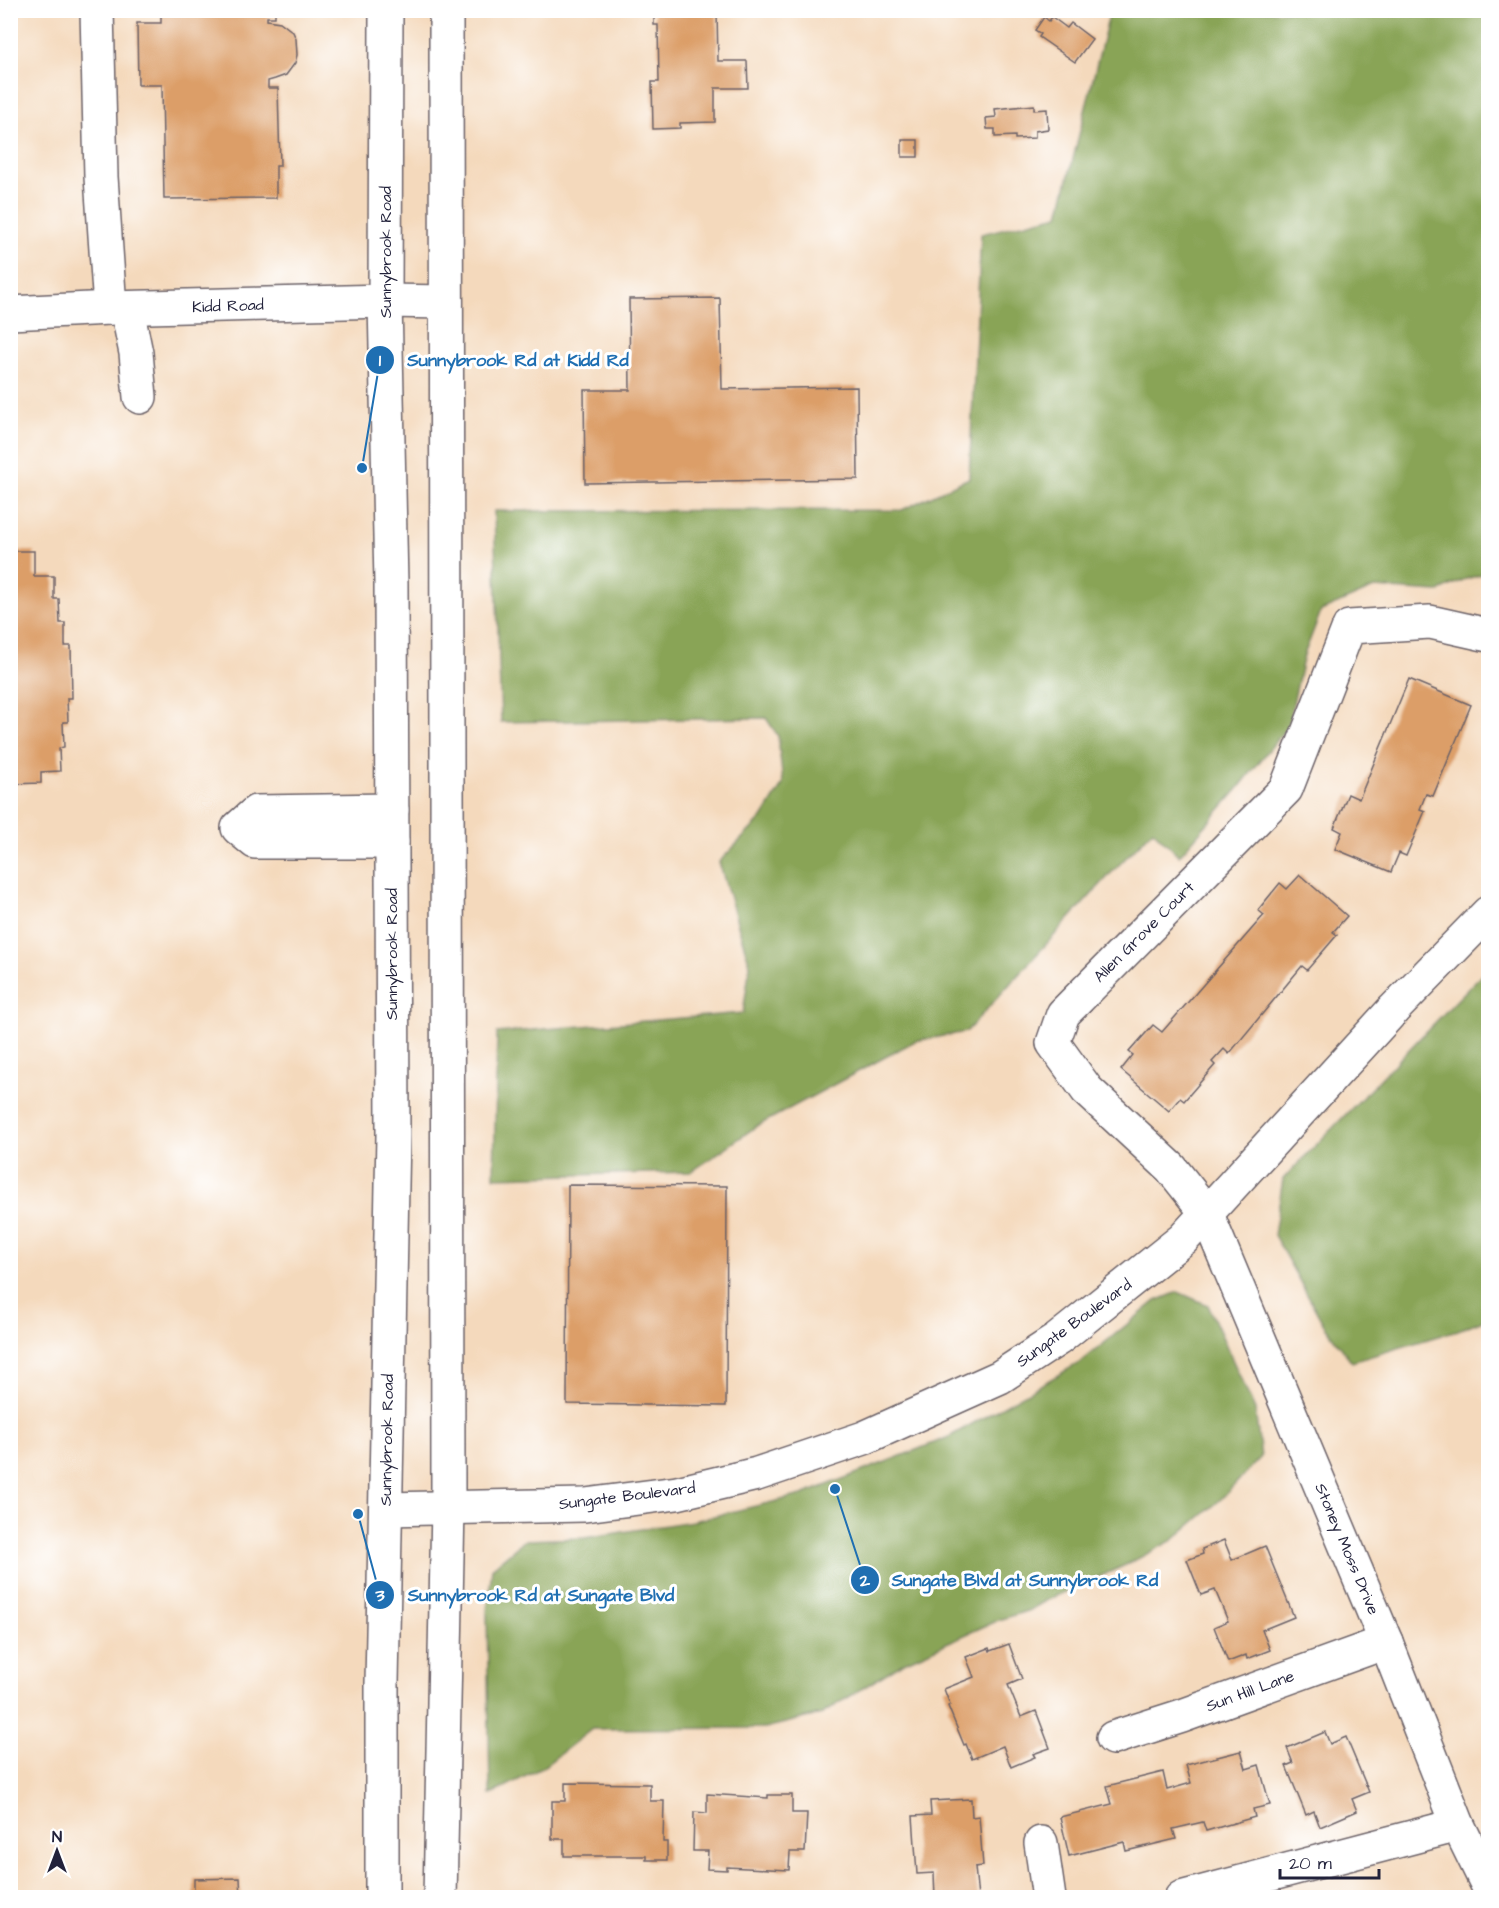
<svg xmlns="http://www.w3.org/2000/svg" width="1499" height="1908" viewBox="0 0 1499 1908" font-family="'Architects Daughter',sans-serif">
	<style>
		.forest { fill: #89a456; stroke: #566348; stroke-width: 1.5 }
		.building { fill: #dc9e68 }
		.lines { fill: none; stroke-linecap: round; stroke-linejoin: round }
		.minor-casing { stroke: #6c6268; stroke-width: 36 }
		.major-casing { stroke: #6c6268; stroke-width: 36 }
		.minor { stroke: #fff; stroke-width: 33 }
		.major { stroke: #fff; stroke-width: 33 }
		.labels { text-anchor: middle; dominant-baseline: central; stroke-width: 6; stroke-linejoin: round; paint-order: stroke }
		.street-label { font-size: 16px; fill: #22223b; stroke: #fff }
		.leader { fill: none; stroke: #1f6fb2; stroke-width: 2 }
		.callout-dot { fill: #1f6fb2; stroke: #fff; stroke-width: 2 }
		.mark-label { font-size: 18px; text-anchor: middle; font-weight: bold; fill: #fff }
		.callout-label { font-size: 18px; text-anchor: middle; font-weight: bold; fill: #1f6fb2; stroke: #fff; stroke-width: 6; stroke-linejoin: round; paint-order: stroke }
	</style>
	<rect width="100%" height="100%" fill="#fff"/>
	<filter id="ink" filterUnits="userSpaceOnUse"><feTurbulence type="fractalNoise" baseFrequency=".0167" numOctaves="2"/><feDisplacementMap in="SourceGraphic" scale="12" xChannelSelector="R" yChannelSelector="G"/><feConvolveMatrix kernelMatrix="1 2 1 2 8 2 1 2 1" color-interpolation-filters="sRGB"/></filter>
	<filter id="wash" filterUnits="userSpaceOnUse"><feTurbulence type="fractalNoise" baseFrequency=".008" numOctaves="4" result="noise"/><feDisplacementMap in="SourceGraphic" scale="24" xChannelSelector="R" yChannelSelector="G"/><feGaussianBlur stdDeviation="1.35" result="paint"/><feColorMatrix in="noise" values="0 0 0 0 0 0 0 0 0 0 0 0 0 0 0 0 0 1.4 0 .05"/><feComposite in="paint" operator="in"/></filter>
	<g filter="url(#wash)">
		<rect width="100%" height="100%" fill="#f4d9bc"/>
		<g class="forest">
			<path d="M1110,11H1488V574L1486,573L1463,580L1438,592L1374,588L1321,611L1304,655L1288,726L1237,790L1179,856L1153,830L1113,871L966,1032L915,1041L757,1126L691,1172L494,1177L497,1033L743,1013L750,965L719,862L762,818L783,784L778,736L766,718L501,722L494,511L902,510L969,478L981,234L1059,215Z"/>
			<path d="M1488,968V1318L1458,1330L1352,1362L1324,1325L1274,1235L1283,1179Z"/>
			<path d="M1178,1292L1208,1305L1255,1410L1261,1457L1220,1500L1173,1540L1130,1563L1047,1600L1030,1610L996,1621L904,1662L822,1714L765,1728L592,1729L543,1767L490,1795L487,1613L492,1568L525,1540L584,1538L693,1521L802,1495L949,1437L1081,1362L1156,1301Z"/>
		</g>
		<g id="blocks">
			<g class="building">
				<path d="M161,10H275V17H267V20L280,22L293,32L296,39L297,55L295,63L286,75L275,79L268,81V88H278L280,166H276V198L164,199L162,85H138L137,23H161Z"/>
				<path d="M654,10L717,11L718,61H747L748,88H715V122L680,123V128L653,129L652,82H659L658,25H654Z"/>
				<path d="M1044,17L1049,21L1052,17L1067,28L1071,23L1092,39L1075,62L1039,37L1041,34L1035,30Z"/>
				<path d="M1034,105V110L1047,109L1048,129L1035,131V138L1015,139V136L995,137V129H987L986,118L996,117L995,109Z"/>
				<rect x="902" y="140" width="16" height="17"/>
				<path d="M720,298L722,389L857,387L858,479L585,483L584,390H630L629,299Z"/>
				<path d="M10,551H34V576H54V599H59L60,623H65V646H71L72,698H67L68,722H63L64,747L59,748L60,771L41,772V783L10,784Z"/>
				<path d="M1409,679L1471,705L1433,796L1426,794L1420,809L1425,811L1406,856L1399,853L1391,872L1335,849L1342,832L1334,828L1348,794L1359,799Z"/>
				<path d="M1300,875L1347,916L1333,932L1337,935L1307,970L1302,966L1229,1054L1224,1049L1212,1062L1215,1065L1184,1101L1180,1098L1169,1111L1121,1070L1133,1055L1129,1052L1153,1025L1162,1032L1264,915L1258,910L1280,883L1287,889Z"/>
				<path d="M568,1185L727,1186L726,1406L567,1404Z"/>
				<path d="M1224,1540L1232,1560L1265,1546L1294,1617L1262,1630L1270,1650L1247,1659L1246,1655L1228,1662L1214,1627L1228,1621L1215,1590L1201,1595L1187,1560L1203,1554L1202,1549Z"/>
				<path d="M1009,1644L1022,1679L1008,1685L1021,1717L1036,1711L1050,1748L1033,1754L1035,1757L1011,1767L1003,1746L972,1759L966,1744L964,1745L948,1706L950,1705L944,1689L974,1677L966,1657L989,1648L990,1651Z"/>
				<path d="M1325,1732L1330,1744L1346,1737L1369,1792L1352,1799L1357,1811L1320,1827L1314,1811L1306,1815L1286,1766L1293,1763L1287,1748Z"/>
				<path d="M1241,1751L1246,1769L1259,1765L1270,1805L1253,1809L1255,1817L1206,1831L1203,1822L1173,1829L1176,1839L1126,1851L1124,1842L1069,1856L1060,1817L1112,1804L1107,1786L1163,1772L1167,1790L1191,1783L1186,1765Z"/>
				<path d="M565,1783L650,1784V1801H664L663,1842H667V1860H646V1856H564V1839H552V1801H565Z"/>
				<path d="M707,1794L768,1798V1795H792V1813H807L805,1852H790L789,1870L727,1867V1870L707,1869L708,1851H693L694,1812L707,1813Z"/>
				<path d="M971,1799L972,1817L979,1816L983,1866L975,1867L978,1898H935L934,1873L917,1874L913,1816L931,1815L930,1801Z"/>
				<path d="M240,1878L241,1898H194V1879Z"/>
			</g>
		</g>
	</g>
	<g filter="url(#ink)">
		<use href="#blocks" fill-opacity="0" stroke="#6c6268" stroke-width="1.5"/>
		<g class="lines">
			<g class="minor-casing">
				<g id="minor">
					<path d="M97,10L101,177L110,308"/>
					<path d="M127,309L136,353L140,397"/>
					<path d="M10,313L110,308L385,301L446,302"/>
					<path d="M1488,635L1430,622L1349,627L1286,789L1063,1014L1053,1043L1087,1090L1171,1168L1206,1212L1386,1642L1458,1825L1488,1886"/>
					<path d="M392,842H255L238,828L256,812L392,810"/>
					<path d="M386,1509L585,1505L677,1493L757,1474L864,1438L1000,1377L1058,1339L1183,1239L1394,1009L1488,913"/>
					<path d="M1113,1738L1182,1716L1386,1642"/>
					<path d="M1041,1843L1049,1898"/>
					<path d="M1181,1898L1458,1825"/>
				</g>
			</g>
			<g class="major-casing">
				<g id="major">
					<path d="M382,1898V1683L393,1135L391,584L385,301L386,10"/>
					<path d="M440,1898L448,1507L446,10"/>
				</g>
			</g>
			<use href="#minor" class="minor"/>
			<use href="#major" class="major"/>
		</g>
	</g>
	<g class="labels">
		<g class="street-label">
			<text transform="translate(386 252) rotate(-90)">Sunnybrook Road</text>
			<text transform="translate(228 306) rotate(-2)">Kidd Road</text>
			<text transform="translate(1144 932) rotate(-45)">Allen Grove Court</text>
			<text transform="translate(392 954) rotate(-90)">Sunnybrook Road</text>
			<text transform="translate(1074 1323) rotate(-36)">Sungate Boulevard</text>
			<text transform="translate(387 1440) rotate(-89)">Sunnybrook Road</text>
			<text transform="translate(627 1496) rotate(-7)">Sungate Boulevard</text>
			<text transform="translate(1347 1549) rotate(67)">Stoney Moss Drive</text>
			<text transform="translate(1250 1691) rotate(-20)">Sun Hill Lane</text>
		</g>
	</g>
	<path class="leader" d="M362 468L380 360M835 1489L865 1580M358 1514L380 1595"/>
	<g class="callout-dot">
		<circle cx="362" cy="468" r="6"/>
		<circle cx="835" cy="1489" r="6"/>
		<circle cx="358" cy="1514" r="6"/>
		<circle cx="380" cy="360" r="15"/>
		<circle cx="865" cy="1580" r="15"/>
		<circle cx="380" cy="1595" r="15"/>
	</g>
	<g class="mark-label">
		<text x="380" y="366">1</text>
		<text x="865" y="1586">2</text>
		<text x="380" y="1601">3</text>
	</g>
	<g class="callout-label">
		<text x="518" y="366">Sunnybrook Rd at Kidd Rd</text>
		<text x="1025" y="1586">Sungate Blvd at Sunnybrook Rd</text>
		<text x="541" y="1601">Sunnybrook Rd at Sungate Blvd</text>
	</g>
	<rect width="1499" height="1908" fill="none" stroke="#fff" stroke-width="36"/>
	<g transform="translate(57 1851)" stroke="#ffffff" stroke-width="4.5" paint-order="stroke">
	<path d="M0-4.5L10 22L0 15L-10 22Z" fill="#22223b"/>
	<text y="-9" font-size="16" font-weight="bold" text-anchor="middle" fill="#22223b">N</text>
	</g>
	<path d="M1280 1869v9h99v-9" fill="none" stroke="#22223b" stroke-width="3"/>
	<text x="1289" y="1869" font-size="18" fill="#22223b" stroke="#ffffff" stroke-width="4.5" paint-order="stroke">20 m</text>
</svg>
